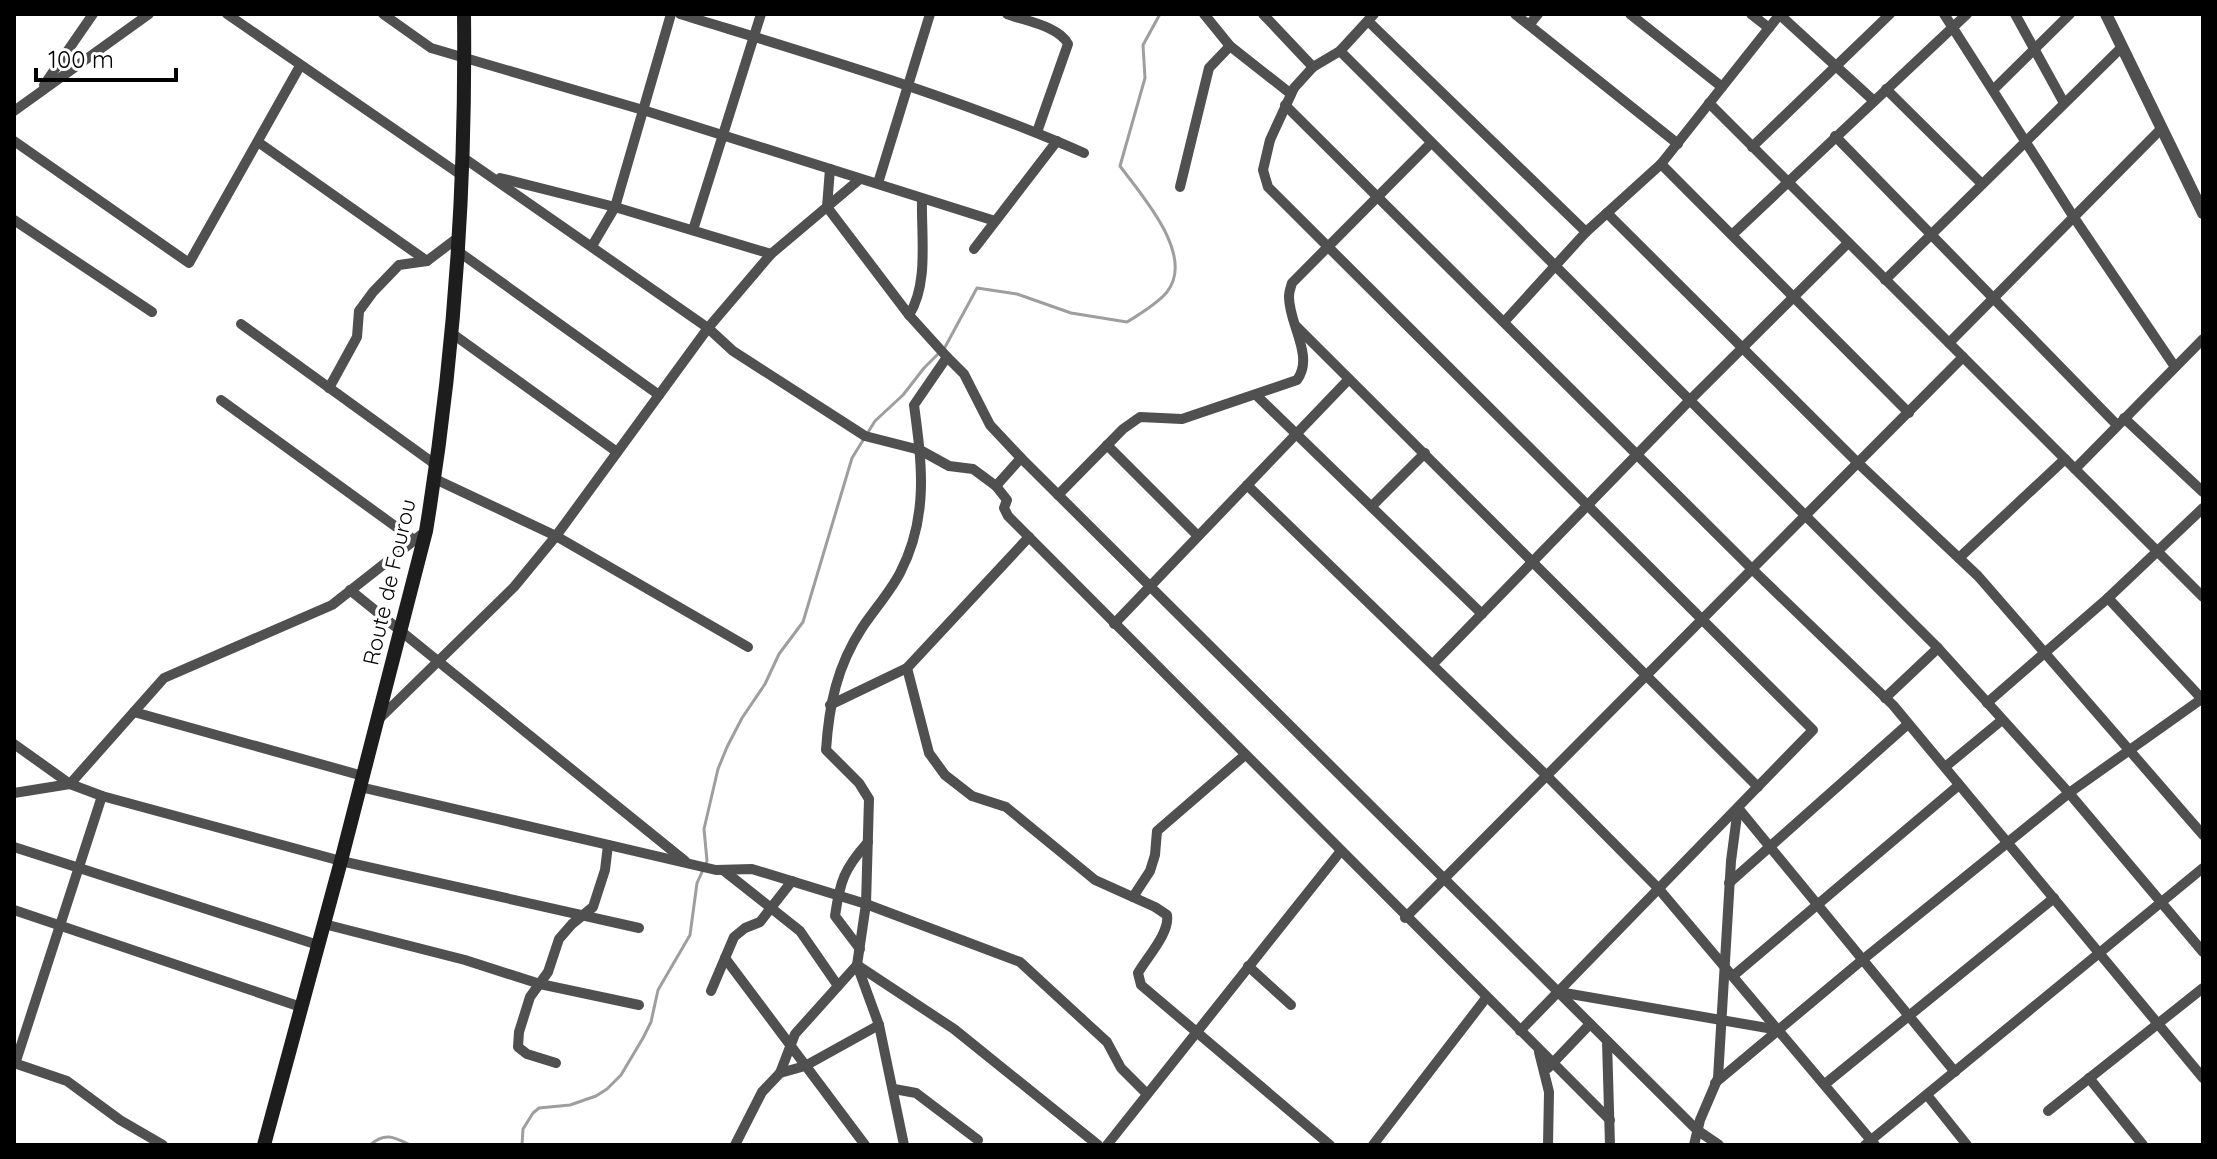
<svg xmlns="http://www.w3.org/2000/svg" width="2217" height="1159" viewBox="0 0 2217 1159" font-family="Quicksand,sans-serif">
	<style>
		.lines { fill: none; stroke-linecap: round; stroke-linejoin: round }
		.stream { stroke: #9e9e9e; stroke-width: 3 }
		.minor { stroke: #505050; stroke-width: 10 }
		.tertiary { stroke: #505050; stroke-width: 12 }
		.secondary { stroke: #1d1d1d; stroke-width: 14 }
		.labels { text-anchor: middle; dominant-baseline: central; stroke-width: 7; stroke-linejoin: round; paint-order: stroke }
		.street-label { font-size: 22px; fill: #000; stroke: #fff }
	</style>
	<rect width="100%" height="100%" fill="#fff"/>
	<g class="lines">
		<g class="stream">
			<path d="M944,349L977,288L1017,294L1071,313L1127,322C1140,314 1157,304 1167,292C1196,255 1141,195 1120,166L1145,78L1143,45L1160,14"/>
			<path d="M370,1145C385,1132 394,1137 410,1145"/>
			<path d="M522,1145L523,1129L533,1113L539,1108L570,1105L596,1096L607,1089L621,1075L643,1038L651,1022L658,990L690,935L697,883L707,861L704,829L718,769L727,747L742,718L765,684L779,654L803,622L852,458L875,421L903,395L924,368L938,354"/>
		</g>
		<g class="minor">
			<path d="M227,14L461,175"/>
			<path d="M383,14L431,48L643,110L995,221"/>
			<path d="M680,14C816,56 954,96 1084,153"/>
			<path d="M1007,14C1025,21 1059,26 1068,44L1037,132"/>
			<path d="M1204,14L1230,46L1291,94"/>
			<path d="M1263,14L1313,67"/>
			<path d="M1374,14L1340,51L1313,67L1294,88L1270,140L1263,170L1268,187L1813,730L1520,1031"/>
			<path d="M1515,14L1678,144"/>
			<path d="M1630,14L1722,87"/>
			<path d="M1751,14L1769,28"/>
			<path d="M1944,14L2073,216L2175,367"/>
			<path d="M2015,14L2064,103"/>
			<path d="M1780,15L1874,101"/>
			<path d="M1368,21L1586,232"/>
			<path d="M1529,25L1538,14"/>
			<path d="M1340,51L1938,648L2069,793L2203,952"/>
			<path d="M44,85L93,14"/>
			<path d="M1886,89L1982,184"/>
			<path d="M1993,90L2070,14"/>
			<path d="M1709,103L2203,597"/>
			<path d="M1285,105L1753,570L1893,705L2203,1078"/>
			<path d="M14,111L149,14"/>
			<path d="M1835,136L2117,425"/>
			<path d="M14,141L189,263L300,66"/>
			<path d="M258,142L427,261"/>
			<path d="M1752,147L1890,14"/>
			<path d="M461,156L708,328L733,351L865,436L920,450L949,466L973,469L996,486L1007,500L1004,508L1008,516L1610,1120"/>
			<path d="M1661,164L1909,413"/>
			<path d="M830,169L827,207L909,315L947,357L914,405C922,464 929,517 900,573C890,592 874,610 862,628C837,666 829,705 826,750L859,783L869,799L866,904L857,965L879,1025L904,1145"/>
			<path d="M500,178L615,207L771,254"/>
			<path d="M878,183L930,14"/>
			<path d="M1180,187L1209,68L1230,46"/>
			<path d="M1607,213L1859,464L1978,576L2203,835"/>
			<path d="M14,220L152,312"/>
			<path d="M693,230L761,14"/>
			<path d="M1733,234L1967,14"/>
			<path d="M592,246L615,207L671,14"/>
			<path d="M974,249L1057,141"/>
			<path d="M459,252L659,395"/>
			<path d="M1885,280L2122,47"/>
			<path d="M909,315C929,284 921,235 922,199"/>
			<path d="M1504,322L1586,232L1661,164L1780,14"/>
			<path d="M241,324L436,465"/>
			<path d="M1296,326L1758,787"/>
			<path d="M450,332L617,452"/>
			<path d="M1949,343L2162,128"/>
			<path d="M947,357L964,374L990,425L1021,458L1697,1130L1719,1145"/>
			<path d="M329,388L357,337L359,311L373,292L399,265L427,261L460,236"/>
			<path d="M1256,395L1482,614"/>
			<path d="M221,400L417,542"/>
			<path d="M2124,418L2203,492"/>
			<path d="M1107,445L1198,536"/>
			<path d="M2075,469L2203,339"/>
			<path d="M435,479L556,536L748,647"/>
			<path d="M1247,485L1547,776L1658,888L1875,1145"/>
			<path d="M996,486L1021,458"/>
			<path d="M1058,495L1123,429L1140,417L1182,419L1297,380C1315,356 1288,323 1289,296C1289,291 1291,287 1292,283L1431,143"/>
			<path d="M1372,506L1425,453"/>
			<path d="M1959,558L2065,459"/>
			<path d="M350,590L685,861"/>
			<path d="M2108,598L2202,699"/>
			<path d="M1114,624L1349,379"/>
			<path d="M1433,664L1689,401L1848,243"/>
			<path d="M907,668L929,753L945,775L972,796L1006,807L1095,880L1155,907L1167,915C1170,933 1147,957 1138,973L1141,985L1330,1145"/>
			<path d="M1885,698L1938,648"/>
			<path d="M1987,703L2108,598L2203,508"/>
			<path d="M830,705L907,668L1029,537"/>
			<path d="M134,712L363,776"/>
			<path d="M379,719L514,587L556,536L708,328L771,254L860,179"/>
			<path d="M14,744L70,784L102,796L341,861L639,928"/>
			<path d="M1945,767L2002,720"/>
			<path d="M360,787L716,870L752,869L866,904L1020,962L1107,1042L1121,1068L1146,1093"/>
			<path d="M14,793L70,784L164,678L332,605L426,531"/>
			<path d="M1738,808L1955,1072"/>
			<path d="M14,847L318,945"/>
			<path d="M723,870L800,931L838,986"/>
			<path d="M1729,883L1908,724"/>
			<path d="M1133,897L1150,871L1155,855L1157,831L1245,755"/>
			<path d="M14,910L301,1007"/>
			<path d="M1405,918L1963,357"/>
			<path d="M324,924L465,960L540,984L639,1005"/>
			<path d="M860,949L835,916C840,881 844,869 868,842"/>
			<path d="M725,958L865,1145"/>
			<path d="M1248,966L1291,1005"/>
			<path d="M1733,976L1959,785"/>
			<path d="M711,991L734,937L745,928L760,922L792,881"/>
			<path d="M1559,992L1779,1030"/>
			<path d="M1607,1041L1610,1145"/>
			<path d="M1539,1052L1549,1092L1548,1145"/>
			<path d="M14,1063L67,1081L120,1120L163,1145"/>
			<path d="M556,1063L527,1054L518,1047L519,1032L530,997L548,972L559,939L572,924L593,907L605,870L608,845"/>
			<path d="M15,1064L102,796"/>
			<path d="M1548,1068L1590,1024"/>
			<path d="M780,1073L795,1034L857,965L954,1029L1098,1145"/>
			<path d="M2089,1078L2143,1145"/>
			<path d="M1715,1083L1861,961L2069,793L2203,698"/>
			<path d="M1825,1084L2054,898"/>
			<path d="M894,1089L916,1093L978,1140"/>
			<path d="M1927,1095L1967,1145"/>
			<path d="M2048,1111L2203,988"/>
			<path d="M735,1145L762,1092L780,1073L805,1066L879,1025"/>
			<path d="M1107,1145L1340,852"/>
			<path d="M1373,1145L1486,998"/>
			<path d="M1694,1145L1700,1120L1718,1078L1731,861L1738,808"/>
			<path d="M1865,1145L2203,868"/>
		</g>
		<path class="tertiary" d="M2106,14L2203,213"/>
		<path class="secondary" d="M264,1145L341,861L426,531C454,361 466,186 464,14"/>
	</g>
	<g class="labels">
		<g class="street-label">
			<text transform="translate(389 582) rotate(-77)">Route de Fourou</text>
		</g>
	</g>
	<rect width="2217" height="1159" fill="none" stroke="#000000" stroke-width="32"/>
	<path d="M36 68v12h140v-12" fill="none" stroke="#000000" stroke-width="4"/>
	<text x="48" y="68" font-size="24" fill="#000000" stroke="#ffffff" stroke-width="6" paint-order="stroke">100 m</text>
</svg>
